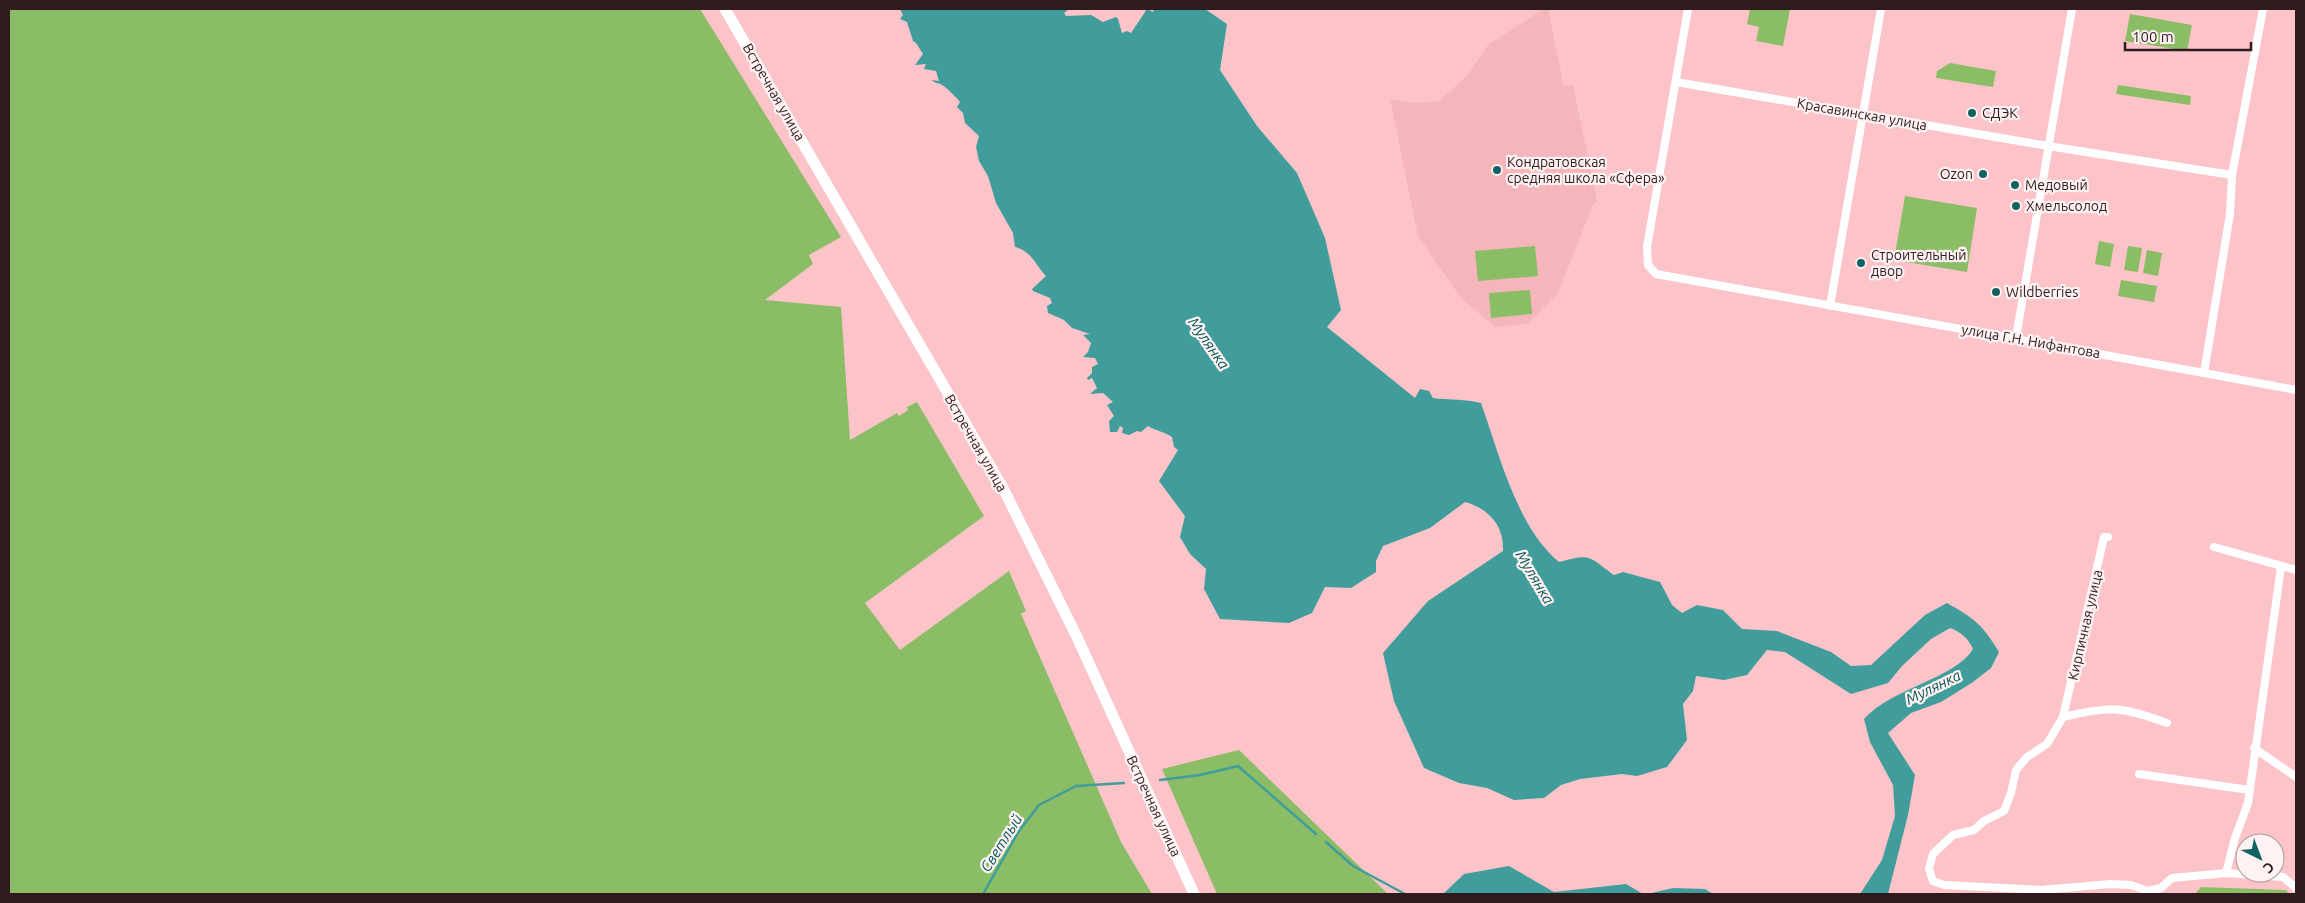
<svg xmlns="http://www.w3.org/2000/svg" width="2305" height="903" viewBox="0 0 2305 903" font-family="Ubuntu,sans-serif">
	<style>
		.built { fill: #f4b6bb }
		.green { fill: #8abd65 }
		.water { fill: #409d9c }
		.lines { fill: none; stroke-linecap: round; stroke-linejoin: round }
		.stream { stroke: #409d9c; stroke-width: 2.5 }
		.street { stroke: #fff; stroke-width: 8 }
		.secondary { stroke: #fff; stroke-width: 11 }
		.poi-dot { fill: #116261; stroke: #fef2f3; stroke-width: 2 }
		.labels { text-anchor: middle; dominant-baseline: central; stroke-width: 4.5; stroke-linejoin: round; paint-order: stroke }
		.street-label { font-size: 14px; fill: #2f1b1d; stroke: #fef2f3 }
		.poi-label { font-size: 14px; fill: #2f1b1d; stroke: #fef2f3; text-anchor: start }
		.water-label { font-size: 15px; font-style: italic; fill: #005656; stroke: #fef2f3 }
	</style>
	<rect width="100%" height="100%" fill="#fcc4c8"/>
	<path class="built" d="M1543,9H1548L1564,86L1573,85L1597,201L1592,207L1558,293L1527,324L1495,327L1461,298L1418,236L1390,99L1415,103L1439,101L1467,76L1488,45Z"/>
	<g class="green">
		<path d="M9,9H700L841,237L809,255L813,264L765,300L841,307L850,440L897,413L899,416L908,410L907,407L917,402L984,516L865,603L900,650L1009,571L1026,611L1021,614L1121,842L1152,894H9Z"/>
		<path d="M1750,9H1790L1783,46L1756,41L1759,27L1747,24Z"/>
		<path d="M2130,14L2192,25L2187,51L2125,41Z"/>
		<path d="M1950,63L1996,71L1993,87L1936,78L1937,71Z"/>
		<path d="M2118,85L2191,96L2190,105L2116,94Z"/>
		<path d="M1905,196L1977,208L1967,272L1894,260Z"/>
		<path d="M2099,241L2114,244L2110,267L2095,264Z"/>
		<path d="M1535,246L1538,276L1478,281L1475,251Z"/>
		<path d="M2128,246L2142,248L2138,272L2124,270Z"/>
		<path d="M2147,250L2162,253L2158,276L2143,273Z"/>
		<path d="M2121,280L2157,286L2154,302L2118,296Z"/>
		<path d="M1530,290L1532,314L1491,318L1489,293Z"/>
		<path d="M1239,750L1388,894H1217L1162,769Z"/>
		<path d="M2201,887L2286,890L2290,894H2195Z"/>
	</g>
	<g class="water">
		<path d="M900,9H1069L1064,13L1066,16L1091,15L1103,22L1116,17L1118,19L1122,33L1127,31L1131,33L1147,9L1153,12L1154,9H1205L1227,24L1220,70L1257,126L1297,173L1325,238L1341,310L1327,327L1415,398L1420,389L1429,391L1433,398C1450,400 1465,399 1481,403C1499,453 1517,528 1559,562C1591,553 1588,556 1614,575L1623,572L1660,582L1672,605L1682,613L1697,605L1723,610L1742,629L1777,631L1831,652L1851,666L1871,665L1925,615L1947,603C1975,619 1982,624 1999,652L1991,668L1973,682L1941,702L1911,713L1888,733L1915,775L1908,815L1888,894H1860L1882,860L1895,816L1893,785L1870,742L1864,719C1893,687 1955,679 1973,649C1968,638 1961,632 1950,628L1931,639L1902,666L1888,683L1851,694L1785,652L1767,650L1747,675L1724,680L1696,676L1693,691L1683,704L1687,740L1667,767L1637,776L1622,774L1580,779L1561,785L1544,798L1514,800L1487,788L1459,783L1424,768L1394,701L1383,653L1428,601L1503,551C1504,525 1489,509 1465,502L1430,528L1383,546L1376,561V572L1351,588L1325,587L1312,613L1289,623L1220,619L1204,589L1206,569L1190,554L1180,537L1185,516L1159,481L1178,450L1174,447L1172,437C1163,431 1156,431 1148,426L1141,432L1137,431L1129,435L1122,433L1123,428L1120,426L1117,432H1110L1109,421L1114,416L1107,405L1113,402L1103,393L1090,394L1097,388L1092,378L1088,380L1087,378L1092,373V367L1098,364L1095,358L1083,357L1088,352L1091,343L1083,335L1090,334L1072,328L1064,320L1048,313L1047,306L1052,303L1050,298L1033,291L1032,289L1046,276C1036,266 1031,250 1015,247L1013,233L996,203L988,176L979,161L976,147L979,136L965,123L963,113L957,107L960,102C959,100 945,86 942,85C938,82 935,84 932,80L939,81L936,71L924,69L926,64L915,65L923,54L916,43L913,41L907,22L900,19L903,15Z"/>
		<path d="M1509,866L1554,892L1626,884L1643,894H1443L1464,874Z"/>
		<path d="M1673,888L1705,889L1713,894H1647Z"/>
	</g>
	<g class="lines">
		<g class="stream">
			<path d="M1160,780L1200,775L1238,766L1316,834"/>
			<path d="M1326,842L1353,866L1405,894"/>
			<path d="M983,894L1019,831L1039,805L1076,786L1124,783"/>
		</g>
		<g class="street">
			<path d="M1688,9L1647,247L1648,265L1656,274L2204,373L2230,214L2232,175L2263,9"/>
			<path d="M1676,82L2048,146L2232,175"/>
			<path d="M1830,306L1881,9"/>
			<path d="M2016,338L2072,9"/>
			<path d="M2204,373L2296,390"/>
			<path d="M2108,537H2104L2063,717L2047,744L2027,757L2016,770L2011,793L2004,811L1984,821L1974,830L1953,835L1933,854L1929,869L1933,881L1944,885L2042,890L2110,884L2131,885L2148,891L2161,888L2172,878L2226,873L2283,877L2296,888"/>
			<path d="M2214,547L2296,570"/>
			<path d="M2063,717C2112,706 2120,706 2167,723"/>
			<path d="M2254,748L2296,777"/>
			<path d="M2139,774L2249,790"/>
			<path d="M2226,873L2235,838L2248,803L2281,567"/>
		</g>
		<path class="secondary" d="M725,9L1004,490L1077,637L1194,894"/>
	</g>
	<g class="poi-dot">
		<circle cx="1972" cy="113" r="5"/>
		<circle cx="1497" cy="170" r="5"/>
		<circle cx="1983" cy="174" r="5"/>
		<circle cx="2015" cy="185" r="5"/>
		<circle cx="2016" cy="206" r="5"/>
		<circle cx="1861" cy="263" r="5"/>
		<circle cx="1996" cy="292" r="5"/>
	</g>
	<g class="labels">
		<g class="street-label">
			<text transform="translate(774 92) rotate(60)">Встречная улица</text>
			<text transform="translate(1862 114) rotate(10)">Красавинская улица</text>
			<text transform="translate(2031 341) rotate(10)">улица Г.Н. Нифантова</text>
			<text transform="translate(976 443) rotate(60)">Встречная улица</text>
			<text transform="translate(2085 625) rotate(-77)">Кирпичная улица</text>
			<text transform="translate(1154 806) rotate(65)">Встречная улица</text>
		</g>
		<g class="poi-label">
			<text x="1982" y="113">СДЭК</text>
			<text x="1507" y="162">Кондратовская<tspan x="1507" dy="16">средняя школа «Сфера»</tspan></text>
			<text x="1973" y="174" text-anchor="end">Ozon</text>
			<text x="2025" y="185">Медовый</text>
			<text x="2026" y="206">Хмельсолод</text>
			<text x="1871" y="255">Строительный<tspan x="1871" dy="16">двор</tspan></text>
			<text x="2006" y="292">Wildberries</text>
		</g>
		<g class="water-label">
			<text transform="translate(1209 343) rotate(55)">Мулянка</text>
			<text transform="translate(1535 577) rotate(59)">Мулянка</text>
			<text transform="translate(1933 687) rotate(-26)">Мулянка</text>
			<text transform="translate(1001 843) rotate(-58)">Светлый</text>
		</g>
	</g>
	<rect width="2305" height="903" fill="none" stroke="#2f1b1d" stroke-width="20"/>
	<g transform="translate(2260 858) rotate(138)"><circle r="24" fill="#fef2f3" stroke="#ab9c9d"/>
	<path d="M0-4L9 19L0 12L-9 19Z" fill="#116261"/>
	<text y="-8" font-size="14" font-weight="bold" text-anchor="middle" fill="#2f1b1d">С</text>
	</g>
	<path d="M2125 42v8h126v-8" fill="none" stroke="#2f1b1d" stroke-width="2.5"/>
	<text x="2132" y="42" font-size="15" fill="#2f1b1d" stroke="#fef2f3" stroke-width="4" paint-order="stroke">100 m</text>
</svg>
